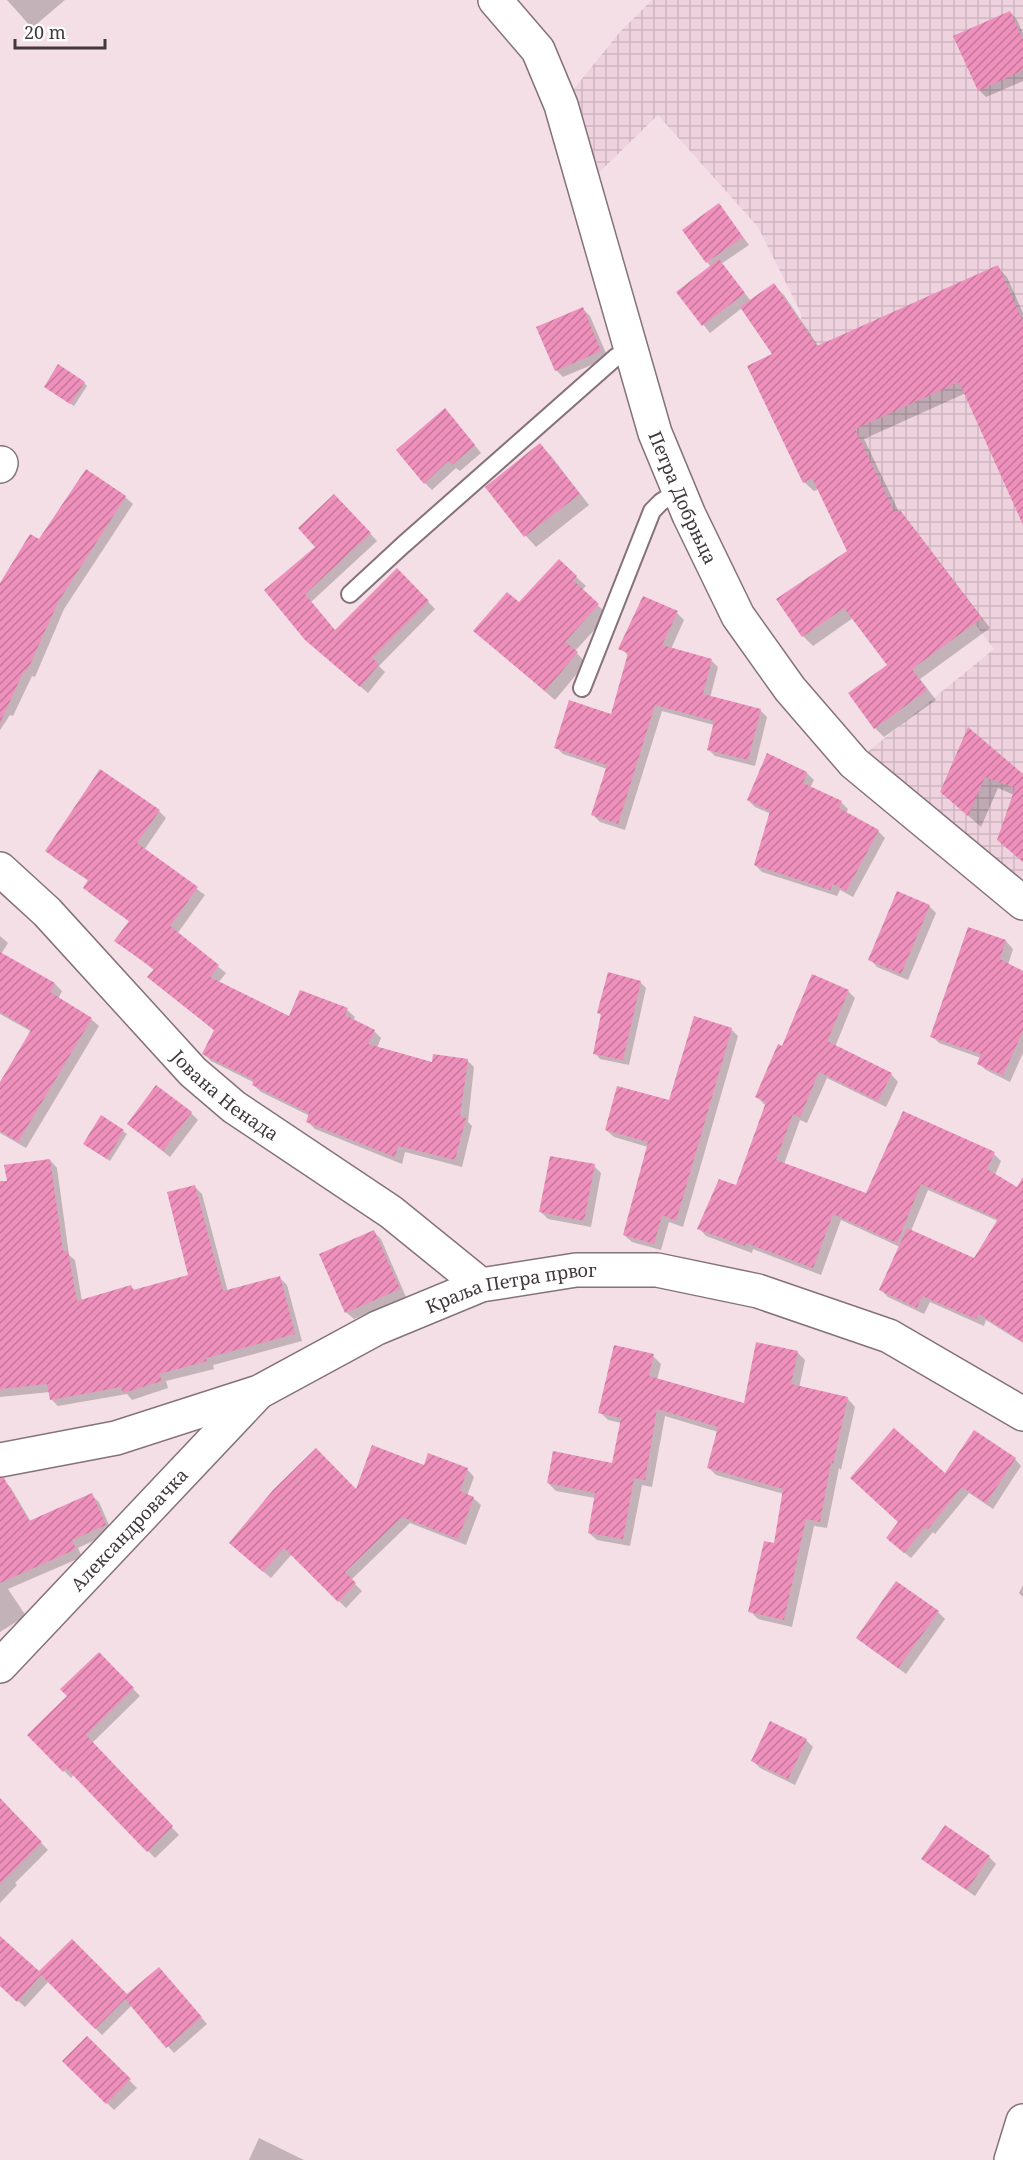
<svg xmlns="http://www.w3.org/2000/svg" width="1023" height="2160" viewBox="0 0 1023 2160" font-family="'Noto Serif',serif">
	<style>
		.industrial { fill: url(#industrial-grid) }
		.shadow { fill: #0003; fill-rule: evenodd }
		.building { fill: url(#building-hatch) }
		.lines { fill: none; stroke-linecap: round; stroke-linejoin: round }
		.service-casing { stroke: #85727a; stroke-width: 20 }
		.minor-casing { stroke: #85727a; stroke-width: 36 }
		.service { stroke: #fff; stroke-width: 16 }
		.minor { stroke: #fff; stroke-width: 33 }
		.labels { text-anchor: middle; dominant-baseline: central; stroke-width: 5; stroke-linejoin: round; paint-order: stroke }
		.street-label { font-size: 18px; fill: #41393c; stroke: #fff }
	</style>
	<defs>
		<pattern id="industrial-grid" width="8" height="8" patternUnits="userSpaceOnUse" patternTransform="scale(1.5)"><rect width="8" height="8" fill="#eed2de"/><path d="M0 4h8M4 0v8" fill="none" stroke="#cdb5bf"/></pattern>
		<pattern id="building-hatch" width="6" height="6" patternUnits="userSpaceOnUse" patternTransform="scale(1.5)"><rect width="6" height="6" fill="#ef90bc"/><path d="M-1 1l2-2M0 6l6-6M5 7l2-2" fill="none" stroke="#c3779a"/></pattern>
	</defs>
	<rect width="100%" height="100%" fill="#f4dfe7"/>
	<path class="industrial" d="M652,0H1023V903L854,763L994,649L873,490L802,348L801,313L758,227L658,115L585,186L561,105L619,33Z"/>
	<g class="shadow">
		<path d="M7,0H65L32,28Z"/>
		<path d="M1010,12L1017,20L1023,33V81L986,97L979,90Z"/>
		<path d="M719,205L749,245L721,264L751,301L774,285L784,295L819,347L997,267L1007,277L1023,313V521L966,393L864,439L899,512L909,522L990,628L920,679L936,700L884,737L875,728L889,665L853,618L813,646L803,636L849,551L819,489L814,491L804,482L775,355L742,308L710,333L678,292L711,267L707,262Z"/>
		<path d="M583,309L590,316L608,358L563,377L556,370Z"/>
		<path d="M84,383L87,386L74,406L45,387Z"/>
		<path d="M452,417L481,453L460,471L456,468L432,490L425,483Z"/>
		<path d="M540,445L551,456L589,505L536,547L526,536L487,487Z"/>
		<path d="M125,497L133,504L64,609L35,677L32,676L13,716L10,715L0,730V594L39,542Z"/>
		<path d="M342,503L377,541L311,602L335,631L397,570L435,609L379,666L385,672L368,693L314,647L266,590L317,547Z"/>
		<path d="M559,561L586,586L582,590L608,615L575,651L586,663L555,700L485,640Z"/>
		<path d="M677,613L684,620L671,649L711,660L718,667L710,698L760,710L767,717L755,766L715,756L708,749L714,725L662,711L625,830L600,822L593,815L607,769L563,754L556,747L612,716L629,656L620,648Z"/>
		<path d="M968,730L1023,775V862L999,840L1014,795L998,788L981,827L942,792Z"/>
		<path d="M768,755L807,773L814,780L810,788L841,802L848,809L846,814L878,831L885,838L853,897L840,890L837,896L762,872L755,865L771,814L755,807L748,800Z"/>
		<path d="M159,811L166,818L144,850L205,895L177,934L226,973L218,983L290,1018L301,992L347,1010L355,1017L353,1021L374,1031L381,1038L377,1048L433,1063L467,1060L474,1067L468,1122L472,1126L462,1167L405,1152L402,1164L315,1129L308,1122L310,1116L261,1092L254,1085L255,1083L211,1061L204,1054L215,1031L149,977L154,970L116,941L130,922L92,895L85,888L89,881L54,858L47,850Z"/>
		<path d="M929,906L936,913L908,980L877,967L870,959Z"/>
		<path d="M969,929L1006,941L1013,949L1008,965L1023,973V1053L1010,1082L986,1070L978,1063L981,1058L939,1043L932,1036Z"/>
		<path d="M0,936L8,943L1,954L55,984L62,991L58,999L91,1019L99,1026L26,1148L0,1133V1085L32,1032L0,1014Z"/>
		<path d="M640,982L646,988L629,1065L600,1059L595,1053L602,1016L599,1013Z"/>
		<path d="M848,991L855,998L835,1047L891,1074L898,1082L886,1107L827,1078L807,1123L800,1120L784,1164L867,1195L994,1154L1001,1161L995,1175L1023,1193V1343L986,1320L984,1326L930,1302L924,1314L888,1297L881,1290L900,1247L841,1220L821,1275L753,1249L752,1253L706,1236L699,1228L737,1187L766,1106L757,1097L783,1048ZM928,1190L998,1221L974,1260L911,1231Z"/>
		<path d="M731,1029L738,1036L683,1227L669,1222L661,1250L632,1242L624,1235L648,1147L614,1137L606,1130L670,1102Z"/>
		<path d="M191,1113L198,1120L170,1157L129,1124Z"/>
		<path d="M101,1117L127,1134L110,1161L88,1147Z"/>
		<path d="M50,1160L57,1168L69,1255L75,1260L82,1301L131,1286L135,1291L190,1276L195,1187L202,1194L228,1292L280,1278L287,1285L302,1341L213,1365L214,1369L166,1381L168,1388L132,1400L127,1394L58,1406L51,1399L50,1392L0,1397V1255Z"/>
		<path d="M594,1166L601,1173L591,1227L548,1219L540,1211Z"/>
		<path d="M374,1232L381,1239L406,1297L354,1319L346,1312Z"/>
		<path d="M797,1352L805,1360L799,1388L848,1399L855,1407L841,1470L839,1468L827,1528L814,1526L792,1627L758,1619L750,1611L776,1545L784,1494L716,1475L708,1467L718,1432L665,1416L652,1487L642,1485L630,1546L597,1540L589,1533L595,1498L556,1491L548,1483L614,1465L621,1423L608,1420L600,1412L653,1356L661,1364L657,1380L745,1405Z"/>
		<path d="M1015,1459L1021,1466L993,1509L969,1493L935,1534L933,1532L911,1558L894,1544L945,1475Z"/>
		<path d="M425,1467L467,1469L474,1477L467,1496L473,1498L481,1505L466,1545L410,1523L351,1580L362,1591L346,1608L292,1554L271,1578L238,1550L357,1492Z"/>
		<path d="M0,1480H3L11,1488L31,1522L91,1495L99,1502L112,1532L78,1548L82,1557L8,1589L26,1616L0,1632Z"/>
		<path d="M1023,1585V1597L1019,1593Z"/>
		<path d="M938,1612L945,1619L906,1674L866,1645Z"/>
		<path d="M99,1654L140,1696L92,1743L179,1835L155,1858L74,1774L71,1778L29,1735L69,1696Z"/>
		<path d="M806,1740L813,1747L795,1785L760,1768L753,1761Z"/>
		<path d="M0,1800L48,1850L15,1883L17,1885L0,1903Z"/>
		<path d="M989,1857L996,1864L975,1896L931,1866L923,1859Z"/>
		<path d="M0,1938L39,1973L127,1996L165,1976L207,2024L174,2053L132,2005L102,2035L49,1981L25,2007L0,1985Z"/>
		<path d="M87,2038L137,2088L114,2110L64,2061Z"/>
		<path d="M259,2138L304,2160H249Z"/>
	</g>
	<g class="building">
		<path d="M1010,11L1023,40V70L978,91L953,36Z"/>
		<path d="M719,203L743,237L706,263L682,230Z"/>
		<path d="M719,259L745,293L702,326L676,292Z"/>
		<path d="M998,265L1023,322V525L959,382L855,429L895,513L900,510L982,618L912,669L927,690L874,729L848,693L887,665L844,608L802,637L776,599L847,551L812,478L803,483L747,366L772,354L740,307L774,283L817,346Z"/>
		<path d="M583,307L601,351L555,371L536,327Z"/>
		<path d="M58,364L85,382L70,404L44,387Z"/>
		<path d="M445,408L475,445L452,465L448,461L424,484L396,450Z"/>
		<path d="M540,443L580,494L524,537L485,487Z"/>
		<path d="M86,469L126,496L58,602L27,671L24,670L0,723V583L30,534L39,539Z"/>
		<path d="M334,494L371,533L305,594L335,630L397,568L429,601L372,658L379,664L360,687L305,640L264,590L315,547L298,528Z"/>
		<path d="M559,559L577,576L573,580L599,604L565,642L578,652L545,691L473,631L507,592L519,602Z"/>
		<path d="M643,596L678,611L662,645L712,659L703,694L761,709L748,760L707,750L714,721L655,705L618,824L591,815L607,765L554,748L569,700L611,714L628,653L618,649Z"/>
		<path d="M968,727L1023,774V862L997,840L1015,788L985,777L968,816L940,792Z"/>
		<path d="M767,753L807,772L803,783L842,801L839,808L879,830L846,891L833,884L830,890L754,865L770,811L747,800Z"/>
		<path d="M100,769L160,810L137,843L198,887L170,926L219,965L210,977L289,1016L300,990L348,1008L345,1015L375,1030L368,1044L432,1062L433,1054L468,1059L460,1116L466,1118L455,1160L398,1146L395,1157L306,1122L309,1113L252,1085L254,1080L202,1054L214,1030L147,977L154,969L114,941L129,921L83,888L88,880L45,851Z"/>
		<path d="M897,891L930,905L901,974L868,960Z"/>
		<path d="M968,927L1006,940L1000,959L1023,971V1031L1003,1075L977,1064L981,1054L930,1037Z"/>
		<path d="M0,952L55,983L50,992L92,1018L18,1142L0,1131V1082L31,1030L0,1012Z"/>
		<path d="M608,972L641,981L623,1060L593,1054L601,1014L597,1013Z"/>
		<path d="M812,974L849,990L827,1041L892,1073L878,1101L819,1072L800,1117L793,1114L776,1160L866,1193L903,1111L995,1152L987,1169L1017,1187L1023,1177V1342L979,1314L976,1319L922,1296L917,1308L879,1290L907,1228L974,1258L998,1219L921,1184L897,1243L833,1214L813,1268L746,1243L745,1246L697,1229L719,1179L736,1185L766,1102L755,1097L778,1044L782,1046Z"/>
		<path d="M694,1016L732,1028L676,1221L662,1215L654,1244L623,1235L648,1142L605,1130L617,1086L669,1100Z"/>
		<path d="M156,1085L192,1112L163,1151L127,1124Z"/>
		<path d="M101,1115L124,1130L107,1159L83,1144Z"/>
		<path d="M550,1156L595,1164L584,1221L539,1212Z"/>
		<path d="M50,1159L63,1251H68L77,1301L131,1285L133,1290L188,1275L167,1192L195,1185L223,1291L280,1276L295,1334L206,1358L207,1361L159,1374L162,1381L123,1393L121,1387L50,1400L47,1384L0,1389V1181H7L4,1165Z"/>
		<path d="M374,1230L400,1289L345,1313L319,1254Z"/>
		<path d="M756,1342L798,1351L791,1384L848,1397L833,1464L831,1462L820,1522L806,1519L784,1620L748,1612L764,1541L774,1543L783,1489L707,1468L718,1427L657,1409L645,1480L634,1478L623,1539L588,1533L595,1493L547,1483L553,1451L612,1463L621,1418L598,1413L614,1345L654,1354L649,1376L744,1403Z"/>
		<path d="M894,1428L945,1473L974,1430L1016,1458L986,1503L962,1487L928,1529L925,1527L904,1553L886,1538L898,1522L850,1478Z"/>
		<path d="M372,1445L424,1465L428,1453L468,1468L460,1491L474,1497L458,1539L402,1517L345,1572L356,1583L338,1602L284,1548L263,1572L229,1543L273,1490L316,1448L356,1489Z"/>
		<path d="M0,1478H4L29,1521L92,1493L106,1525L72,1540L76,1549L0,1583Z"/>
		<path d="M896,1581L939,1611L898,1668L856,1638Z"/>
		<path d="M99,1652L134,1688L86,1735L173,1826L147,1852L66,1768L63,1772L27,1735L67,1696L60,1689Z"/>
		<path d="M770,1721L807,1739L788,1779L751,1761Z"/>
		<path d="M0,1798L42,1842L0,1884Z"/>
		<path d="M945,1825L990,1856L967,1890L921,1859Z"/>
		<path d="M0,1936L39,1971L72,1939L127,1994L159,1967L202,2017L166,2048L125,1999L95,2029L41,1975L17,2002L0,1986Z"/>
		<path d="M87,2036L131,2079L106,2104L62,2061Z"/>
	</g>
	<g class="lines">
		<g class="service-casing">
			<g id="service">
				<path d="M350,594L403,545L616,357L632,348"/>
				<path d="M582,688L652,511L661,502L678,491"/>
			</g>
		</g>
		<g class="minor-casing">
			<g id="minor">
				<path id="s1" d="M495,0L538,50L561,105L655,433L689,515L738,616L790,689L854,763L1023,903"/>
				<path d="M0,466L1,463"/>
				<path id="s2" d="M0,869L47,912L193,1072L234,1107L391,1212L481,1285"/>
				<path id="s3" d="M0,1460L116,1438L259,1392L377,1328L481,1285L576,1270H657L758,1291L889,1336L1023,1414"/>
				<path id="s4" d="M0,1666L256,1395"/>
				<path d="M1011,2160L1023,2121"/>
			</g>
		</g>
		<use href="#service" class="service"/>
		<use href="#minor" class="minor"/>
	</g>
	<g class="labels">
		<g class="street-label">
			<text stroke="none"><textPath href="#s1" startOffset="537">Петра Добрњца</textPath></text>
			<text stroke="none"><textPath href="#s2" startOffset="320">Јована Ненада</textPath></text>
			<text stroke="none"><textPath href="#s3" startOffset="544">Краља Петра првог</textPath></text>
			<text stroke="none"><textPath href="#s4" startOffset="188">Александровачка</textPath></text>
		</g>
	</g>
	<path d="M15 39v9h90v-9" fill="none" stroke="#41393c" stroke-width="3"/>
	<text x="24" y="39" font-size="18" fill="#41393c" stroke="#ffffff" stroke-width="4.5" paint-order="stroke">20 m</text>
</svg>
